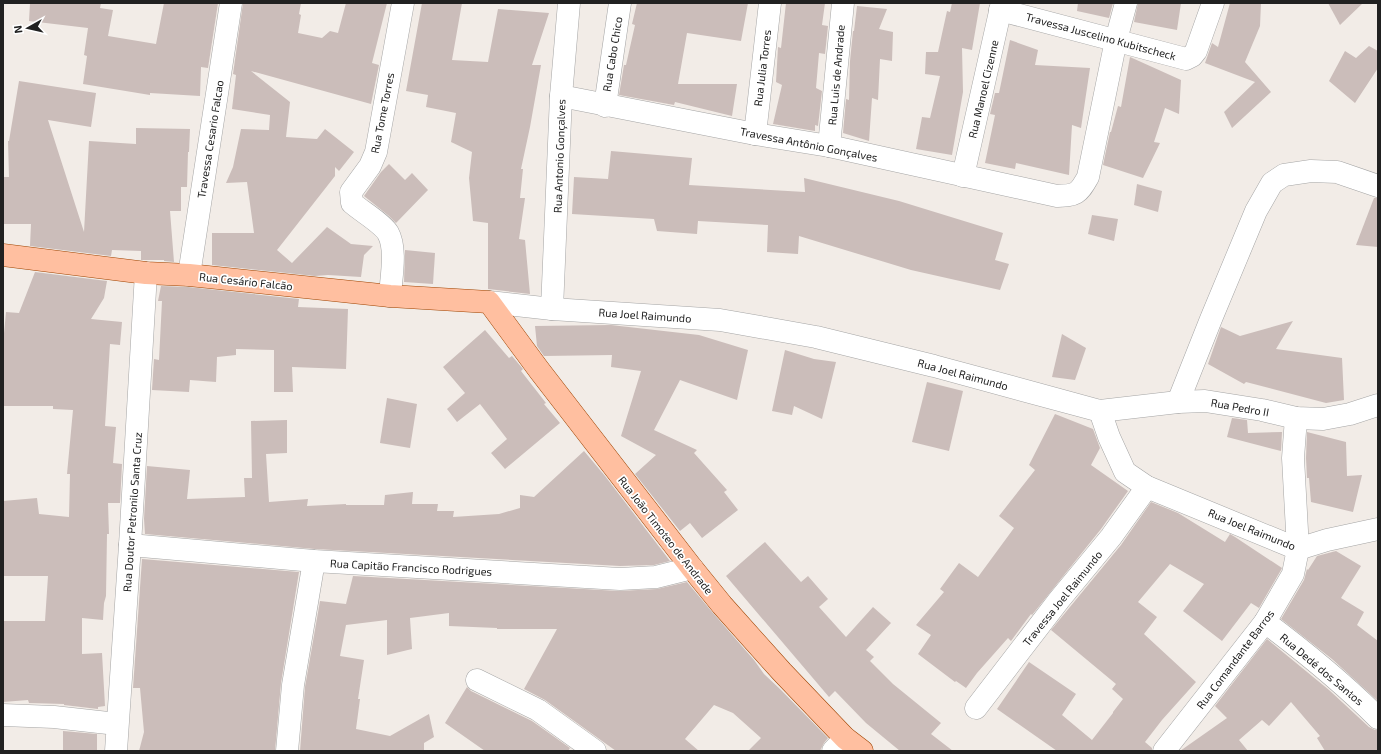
<svg xmlns="http://www.w3.org/2000/svg" width="1381" height="754" viewBox="0 0 1381 754" font-family="'Exo 2',sans-serif">
	<style>
		.building { fill: #cbbdba }
		.lines { fill: none; stroke-linecap: round; stroke-linejoin: round }
		.minor-casing { stroke: #a5a5a5; stroke-width: 23 }
		.major-casing { stroke: #9f4400; stroke-width: 23 }
		.minor { stroke: #fff; stroke-width: 22 }
		.major { stroke: #ffbfa0; stroke-width: 22 }
		.labels { text-anchor: middle; dominant-baseline: central; stroke-width: 3.5; stroke-linejoin: round; paint-order: stroke }
		.street-label { font-size: 11px; fill: #212121; stroke: #fff }
	</style>
	<rect width="100%" height="100%" fill="#f2ece7"/>
	<g class="building">
		<path d="M30,3H101L100,8L113,10L108,36L156,44L164,3H218L208,68L201,67L200,96L150,93V95L83,84L87,56L84,55L88,28L29,21Z"/>
		<path d="M243,3H301L299,14L301,15L298,33L322,38L330,31L338,33L346,3H387L372,63L379,65L371,104L251,71L290,102L286,137L317,139L325,129L354,152L339,171L335,167V176L277,250L292,263L327,227L351,244L373,246L364,255L361,277L328,275L315,276L212,265V233H254L247,182L226,183L233,167L241,129L269,130L270,115L232,109L236,75L233,74Z"/>
		<path d="M422,3H462L452,60L488,62L498,9L549,13L532,65H541L530,127L521,169H523L520,198H525L519,239L525,240L530,294L488,289V223L473,221L469,178L472,152L451,142L456,113L426,107L428,95L406,91Z"/>
		<path d="M637,3H748L741,41L687,33L678,84H737L732,116L675,102L674,105L619,95L624,65H626L635,25L632,24Z"/>
		<path d="M786,3H825L822,25L828,26L825,54L819,53L816,88L822,91L818,126L815,125V131L773,124L782,85L776,82L778,47L781,48Z"/>
		<path d="M952,3H980L972,50L962,48L963,92L952,155L916,149L922,117L930,118L940,76L925,74L926,52H938L947,11L950,12Z"/>
		<path d="M1078,3H1113L1109,18L1077,11Z"/>
		<path d="M1138,3H1181L1177,30L1134,22Z"/>
		<path d="M1230,3H1261L1260,26L1245,62L1271,92L1232,128L1224,112L1255,82L1205,63L1212,43L1218,47Z"/>
		<path d="M1328,3H1363L1340,25Z"/>
		<path d="M857,6L887,9L879,29L893,32L892,61L880,59L878,100L872,98L869,141L843,133L846,99L849,100L850,61L853,31H854Z"/>
		<path d="M1010,40L1038,50L1035,65L1090,68L1081,128L1072,125L1069,175L1016,163L1015,169L985,163L995,115L990,114L995,93H999Z"/>
		<path d="M1369,46L1378,51V68L1355,103L1329,81L1345,51L1356,58Z"/>
		<path d="M1130,57L1181,80L1179,114L1165,108L1154,142L1160,143L1143,178L1103,165L1110,132H1111L1118,106L1121,107Z"/>
		<path d="M19,81L96,93L91,127L48,120L84,232L89,141L136,144V128L190,129L189,152H188L187,187H181V211H170L174,262L164,261V260H141V251L112,250L111,256L30,246L31,224H3V177H9L8,141H9Z"/>
		<path d="M611,151L692,158L689,185L805,192L804,178L899,201L1003,233L995,260L1009,264L1000,290L911,270L799,236L798,254L767,252L768,225L698,221L697,234L657,231L654,219L572,214L574,177L608,179Z"/>
		<path d="M389,164L405,180L412,173L428,190L396,223L389,216L364,196L381,172Z"/>
		<path d="M1137,184L1162,191L1158,212L1134,205Z"/>
		<path d="M1374,198H1378V247L1356,245Z"/>
		<path d="M1092,215L1118,219L1114,241L1088,234Z"/>
		<path d="M405,250L435,253L433,284L404,282Z"/>
		<path d="M35,272L107,281L104,298L91,319L122,322L120,345L110,344L105,426L116,427L113,463L122,464L120,503H108L109,534H107L106,596L104,603L103,620L82,618V654L102,653L105,706L98,707V709L64,705V704L29,703L28,700L3,702V621H45L48,576H3V501L37,498L39,514L69,517L70,474H67L73,410L53,409V406H3V344L6,312L19,313Z"/>
		<path d="M161,286L188,287L299,299L298,307L348,309L346,369L292,367L293,392H274V350L236,349V355L217,357L216,382L190,380L189,392L152,390L154,359L159,360L162,301H158Z"/>
		<path d="M1293,321L1276,349L1342,358L1344,400L1326,403L1246,382L1244,384L1208,364L1221,327L1240,336Z"/>
		<path d="M611,325L699,335L748,350L737,400L680,380L654,430L697,450L694,453L727,490L724,492L738,510L702,538L690,523L680,531L635,474L656,455L621,436L641,371L611,367L612,355L544,356L537,346L535,326Z"/>
		<path d="M485,330L509,358L512,356L523,369L521,371L546,403L544,404L560,423L505,469L491,453L507,439L480,404L457,422L447,409L465,393L443,367Z"/>
		<path d="M1062,334L1086,348L1075,380L1052,377Z"/>
		<path d="M785,350L814,359L836,362L822,419L794,406L792,415L772,411Z"/>
		<path d="M927,382L963,391L949,451L912,442Z"/>
		<path d="M387,398L417,404L410,448L380,443Z"/>
		<path d="M1055,414L1093,429L1100,448L1091,465L1128,491L1101,529L1032,615L1031,614L1011,641L1008,638L977,673L966,688L956,681L955,682L918,654L931,635L916,625L944,592L940,589L959,563L978,577L1014,528L999,516L1035,470L1029,465Z"/>
		<path d="M1232,418L1247,420L1248,433L1282,432L1281,451L1227,437Z"/>
		<path d="M287,420V453L266,454L269,502L308,499L307,506L346,504V505H384L385,495L413,492L412,504H438L437,511H454L453,517L499,514L520,508V495L534,497L584,451L605,476L670,561L654,565L620,566L315,549L145,534L144,519L147,466L190,470L187,499L245,497L244,478H252L251,421Z"/>
		<path d="M1307,432L1346,442L1347,476L1362,475L1353,512L1311,502L1309,478H1307L1306,458Z"/>
		<path d="M1151,502L1178,513L1225,542L1230,534L1235,537L1282,568L1281,570L1259,608L1251,603L1222,641L1183,611L1204,584L1170,564L1138,602L1157,617L1144,634L1196,682L1162,720L1145,742L1152,748V751H1057L997,709L1029,662L1076,694L1062,715L1092,740L1113,713V712L1123,699L1112,689L1116,684L1051,630L1121,545Z"/>
		<path d="M765,542L801,582L808,576L828,599L819,607L846,637L873,607L891,623L866,650L874,657L870,661L893,684L941,723L931,734L953,751H900L866,723L835,691L829,697L726,576Z"/>
		<path d="M1336,551L1361,566L1341,598L1364,612L1357,625L1378,641V701L1332,659L1281,619L1304,580L1307,569L1308,570L1317,556Z"/>
		<path d="M142,559L299,572L281,683L275,751H139L144,732L140,688H133Z"/>
		<path d="M353,576L619,591L657,589L687,582L713,613L754,660L764,674L781,690L828,738L824,743L820,751H748L761,738L733,713L714,705L685,739L699,751H616L545,700L524,689L557,629H497V628L449,626V613L410,618L412,649L387,655V620L346,625L340,656L364,660L358,699H360L356,729L390,736L429,714L434,737L424,743V751H300L305,687L320,601L346,604Z"/>
		<path d="M1267,639L1329,690L1369,727L1375,730H1378V751H1325L1317,738L1320,736L1291,702L1269,726L1262,720L1239,740L1248,751H1180L1227,718L1215,706Z"/>
		<path d="M467,687L471,691L532,721L570,748L568,751H485L445,723Z"/>
		<path d="M63,731L97,734V751H63Z"/>
	</g>
	<g class="lines">
		<g class="minor-casing">
			<g id="minor">
				<path d="M1000,10L1186,59L1192,56L1196,51L1213,3"/>
				<path d="M561,96L755,134L829,146L1057,196C1076,195 1078,195 1088,177L1116,40L1126,3"/>
				<path d="M605,106L620,3"/>
				<path d="M755,134L770,3"/>
				<path d="M829,146L843,3"/>
				<path d="M963,176L1002,3"/>
				<path d="M189,275L231,3"/>
				<path d="M390,296C391,278 397,249 388,233C382,223 361,211 352,203L351,192L370,166L376,152L403,3"/>
				<path d="M489,302L552,309L720,320L816,337L934,366L1100,411L1178,402L1205,401L1262,410L1296,418L1323,419L1350,414L1378,405"/>
				<path d="M552,309L561,96L569,3"/>
				<path d="M1178,402L1211,319L1256,211L1272,183L1284,175L1311,171L1337,172L1378,186"/>
				<path d="M1100,411L1109,437L1125,472L1147,487L1298,549L1327,540L1378,529"/>
				<path d="M130,545L314,561L620,579L656,577L692,568"/>
				<path d="M1265,622C1305,652 1343,683 1378,718"/>
				<path d="M477,680L538,710L595,751"/>
				<path d="M976,708L1059,600L1111,537L1147,487"/>
				<path d="M3,715L54,717L117,724"/>
				<path d="M116,751L130,545L146,273"/>
				<path d="M287,751L293,685L314,561"/>
				<path d="M833,751L845,738"/>
				<path d="M1164,751L1265,622L1293,574L1298,549L1293,458L1296,418"/>
			</g>
		</g>
		<g class="major-casing">
			<path id="major" d="M3,255L146,273L189,275L390,296L489,302L539,370L692,568L722,605L782,672L845,738L862,751"/>
		</g>
		<use href="#minor" class="minor"/>
		<use href="#major" class="major"/>
	</g>
	<g class="labels">
		<g class="street-label">
			<text transform="translate(1101 36) rotate(15)">Travessa Juscelino Kubitscheck</text>
			<text transform="translate(612 54) rotate(-81)">Rua Cabo Chico</text>
			<text transform="translate(762 68) rotate(-83)">Rua Julia Torres</text>
			<text transform="translate(836 75) rotate(-85)">Rua Luis de Andrade</text>
			<text transform="translate(983 89) rotate(-77)">Rua Manoel Cizenne</text>
			<text transform="translate(382 113) rotate(-79)">Rua Tome Torres</text>
			<text transform="translate(210 139) rotate(-81)">Travessa Cesario Falcao</text>
			<text transform="translate(809 144) rotate(11)">Travessa Antônio Gonçalves</text>
			<text transform="translate(559 156) rotate(-88)">Rua Antonio Gonçalves</text>
			<text transform="translate(246 281) rotate(6)">Rua Cesário Falcão</text>
			<text transform="translate(645 315) rotate(4)">Rua Joel Raimundo</text>
			<text transform="translate(963 374) rotate(15)">Rua Joel Raimundo</text>
			<text transform="translate(1240 407) rotate(10)">Rua Pedro II</text>
			<text transform="translate(132 512) rotate(-86)">Rua Doutor Petronilo Santa Cruz</text>
			<text transform="translate(1252 529) rotate(22)">Rua Joel Raimundo</text>
			<text transform="translate(666 535) rotate(52)">Rua João Timoteo de Andrade</text>
			<text transform="translate(411 567) rotate(3)">Rua Capitão Francisco Rodrigues</text>
			<text transform="translate(1062 598) rotate(-51)">Travessa Joel Raimundo</text>
			<text transform="translate(1235 659) rotate(-53)">Rua Comandante Barros</text>
			<text transform="translate(1322 669) rotate(40)">Rua Dedé dos Santos</text>
		</g>
	</g>
	<rect width="1381" height="754" fill="none" stroke="#212121" stroke-width="8"/>
	<g transform="translate(28 28) rotate(262)" stroke="#ffffff" stroke-width="3" paint-order="stroke">
	<path d="M0-3L7 15L0 10L-7 15Z" fill="#212121"/>
	<text y="-6" font-size="11" font-weight="bold" text-anchor="middle" fill="#212121">N</text>
	</g>
</svg>
